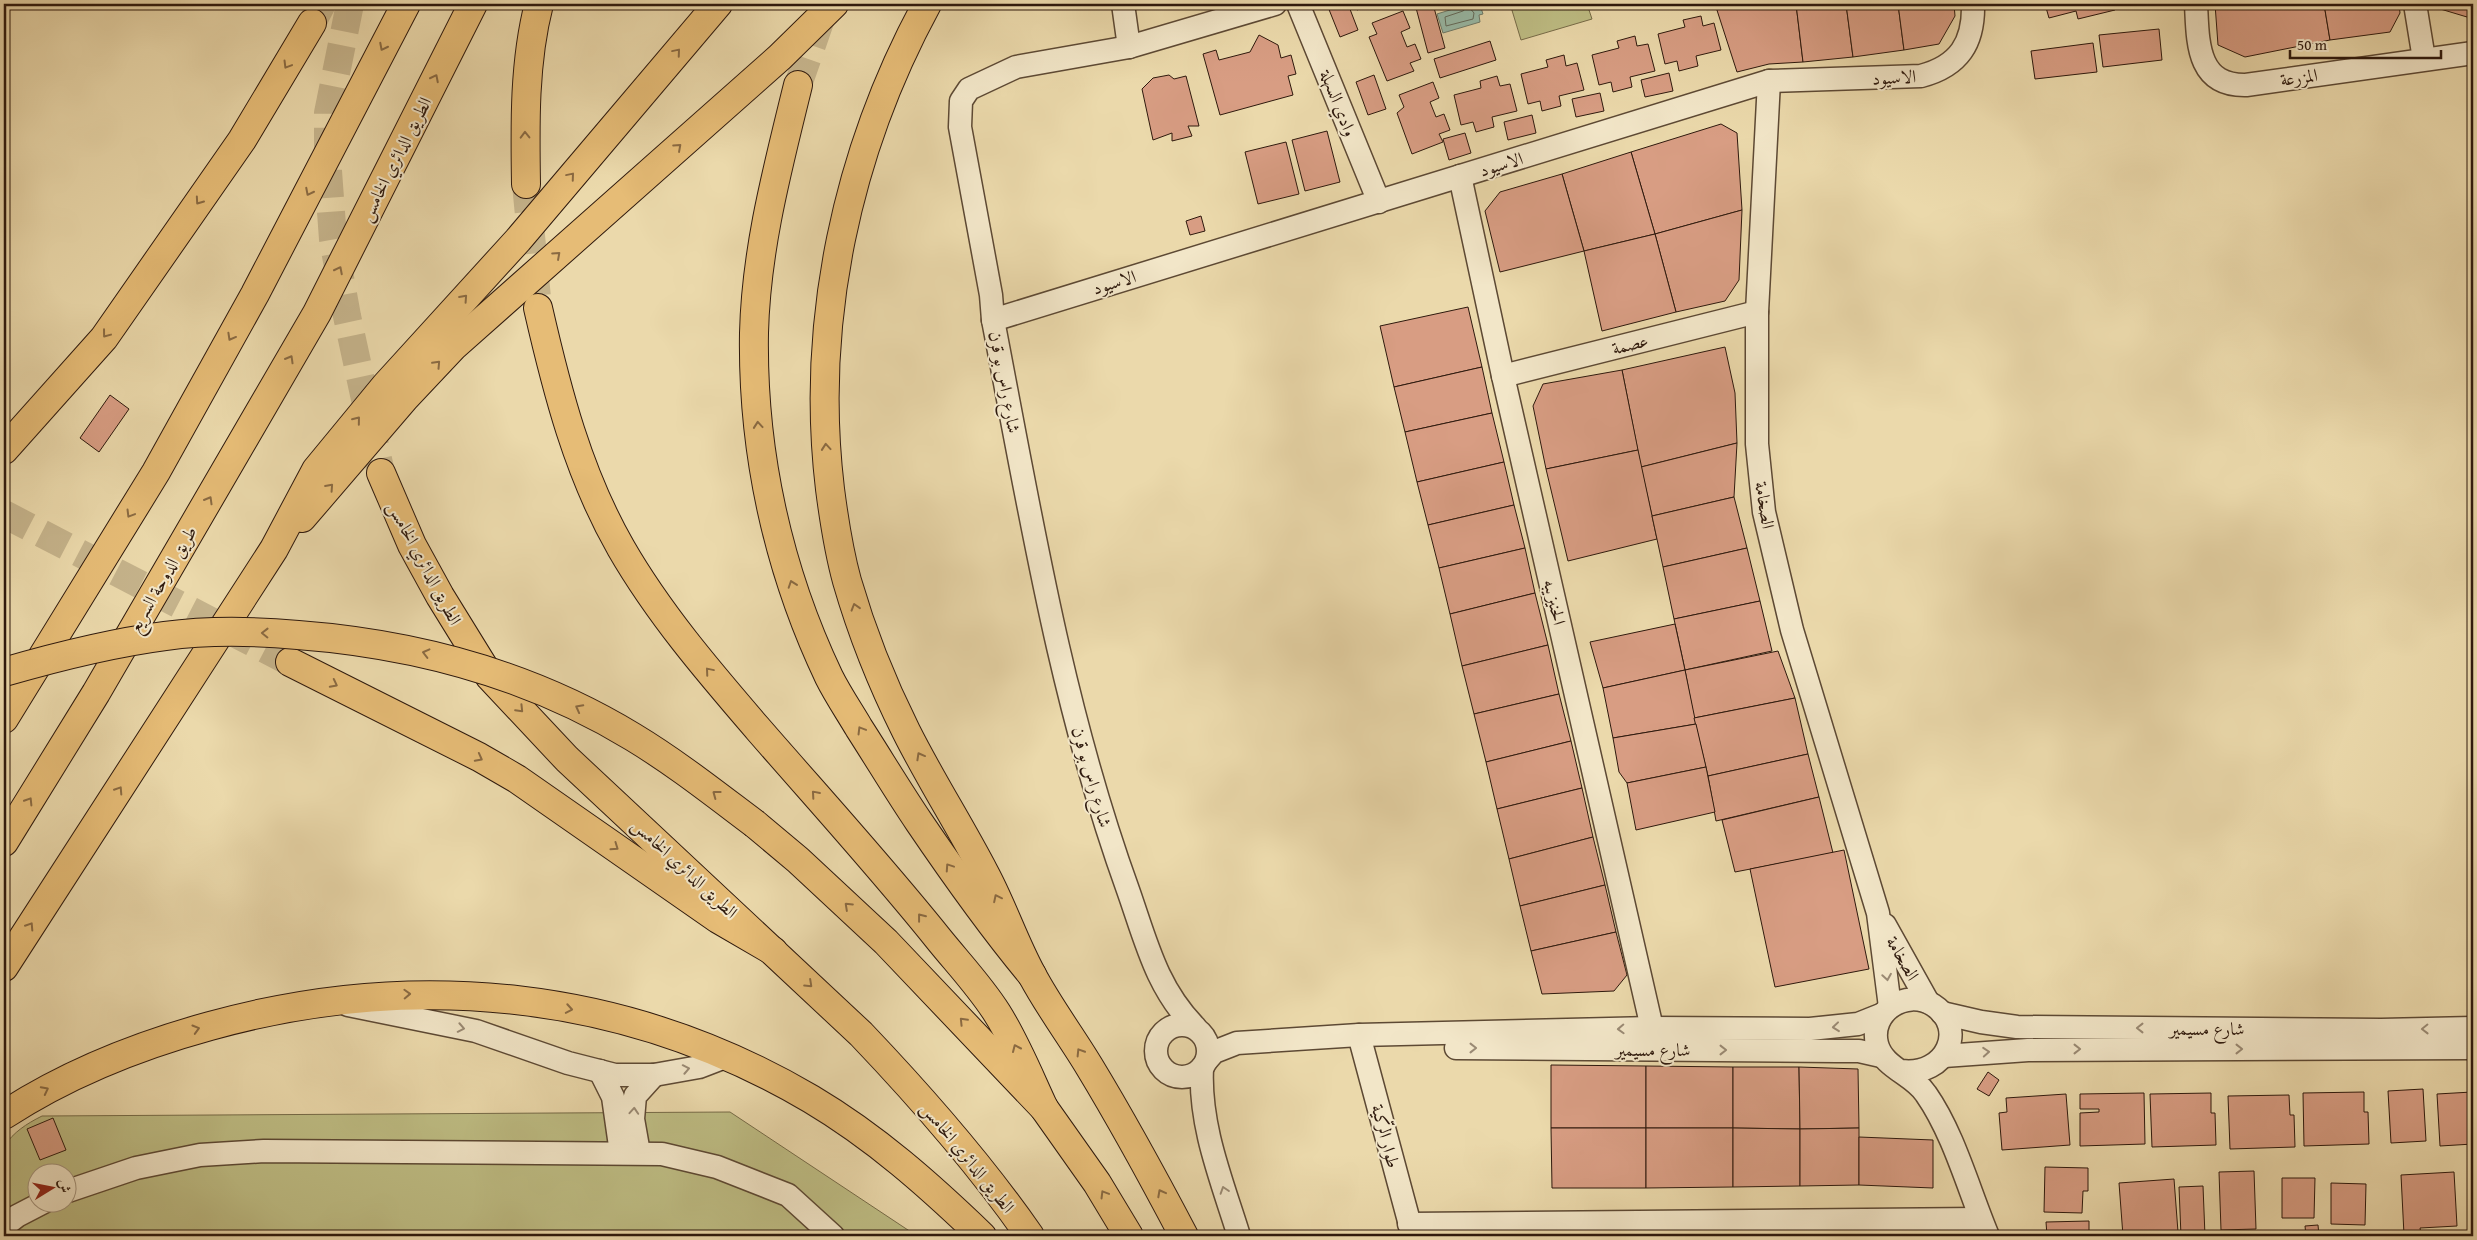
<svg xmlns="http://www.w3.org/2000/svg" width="2477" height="1240" viewBox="0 0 2477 1240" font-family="'Gentium Book Plus',Amiri,serif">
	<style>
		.green { fill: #bebd84; stroke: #766b48; fill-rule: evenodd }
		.water { fill: #98baa7; stroke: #6e7a69 }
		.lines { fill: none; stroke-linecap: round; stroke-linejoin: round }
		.shore { stroke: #636a5a; stroke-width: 1 }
		.building { fill: #d89d83; stroke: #2e190d }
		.major-tunnel { stroke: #c5b38b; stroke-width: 28; stroke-dasharray: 28 14; stroke-linecap: butt }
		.highway-tunnel { stroke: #c5b38b; stroke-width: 28; stroke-dasharray: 28 14; stroke-linecap: butt }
		.minor-casing { stroke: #5d4934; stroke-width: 25 }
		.major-casing { stroke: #2e190d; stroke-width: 30 }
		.highway-casing { stroke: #2e190d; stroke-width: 30 }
		.minor { stroke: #f2e6c8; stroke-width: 22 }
		.major { stroke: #e6bc76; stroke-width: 28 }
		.highway { stroke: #e6bc76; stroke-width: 28 }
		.highway-bridge-casing { stroke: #2e190d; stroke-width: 30; stroke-linecap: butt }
		.highway-bridge { stroke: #e6bc76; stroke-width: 28 }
		.oneway { stroke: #8a6a42 }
		.oneway2 { stroke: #9a8a74 }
		.labels { text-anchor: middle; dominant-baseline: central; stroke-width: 4; stroke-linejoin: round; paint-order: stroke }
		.street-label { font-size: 18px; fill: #2e190d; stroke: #f2e6c8 }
	</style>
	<rect width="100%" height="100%" fill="#ebd9ab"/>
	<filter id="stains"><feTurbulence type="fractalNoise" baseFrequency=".004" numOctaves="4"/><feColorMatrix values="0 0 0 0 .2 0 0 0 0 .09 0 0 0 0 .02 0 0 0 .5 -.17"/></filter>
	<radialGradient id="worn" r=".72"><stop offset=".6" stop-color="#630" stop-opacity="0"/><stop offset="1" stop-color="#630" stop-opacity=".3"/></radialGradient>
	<g class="green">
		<path d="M1522,4H1587L1592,19L1521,40L1511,7Z"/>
		<path d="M730,1112L917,1236H4V1146C14,1132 26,1124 42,1116ZM38,1172H68V1202H38Z"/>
	</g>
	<path class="water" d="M1469,4H1475L1477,8H1481L1483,14L1479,15L1480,22L1443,33L1437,14Z"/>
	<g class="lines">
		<path class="shore" d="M1468,6L1474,13L1473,19L1446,26L1445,17L1463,11Z"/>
	</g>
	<g class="building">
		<path d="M1338,4H1348L1358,30L1340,37L1328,7Z"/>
		<path d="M1355,4H1373L1357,10Z"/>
		<path d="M1415,4H1433L1445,48L1428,53Z"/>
		<path d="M1715,4H1796L1803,62L1769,64L1737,72Z"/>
		<path d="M1796,4H1846L1853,57L1803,62Z"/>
		<path d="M1846,4H1898L1904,50L1853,57Z"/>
		<path d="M1898,4H1954L1955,16L1939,44L1904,50Z"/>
		<path d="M2045,4H2114L2115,10L2078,19L2076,11L2049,18Z"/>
		<path d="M2215,4H2324L2330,40L2245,57L2218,45Z"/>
		<path d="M2324,4H2399L2400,13L2390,32L2330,40Z"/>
		<path d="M2437,4H2473V17H2467L2437,8Z"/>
		<path d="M1403,11L1410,28L1401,32L1407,47L1415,44L1421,59L1410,63L1414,71L1387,81L1369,37L1377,34L1372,23Z"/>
		<path d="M1701,16L1703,26L1714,23L1721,50L1696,56L1698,66L1679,71L1677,61L1665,64L1658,34L1685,27L1683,20Z"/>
		<path d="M2159,29L2162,60L2103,67L2099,35Z"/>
		<path d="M1259,35L1278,45L1281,58L1291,55L1296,74L1288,76L1293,95L1220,115L1203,54L1216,50L1219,60L1250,52Z"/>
		<path d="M1635,36L1637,46L1648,44L1655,71L1630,77L1632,87L1613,92L1611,82L1599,85L1592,55L1619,48L1617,41Z"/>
		<path d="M1490,41L1496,60L1440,78L1434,59Z"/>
		<path d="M2093,43L2097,72L2035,79L2031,51Z"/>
		<path d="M1564,55L1566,66L1577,63L1584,90L1559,96L1561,106L1542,111L1540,101L1528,104L1521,74L1548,67L1546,60Z"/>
		<path d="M1669,73L1673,91L1645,97L1641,80Z"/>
		<path d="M1169,75L1174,79L1186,76L1199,126H1188L1192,136L1172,141V133L1153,140L1142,89L1153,78Z"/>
		<path d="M1374,75L1386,109L1368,115L1356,82Z"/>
		<path d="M1497,76L1500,86L1510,84L1517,111L1492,117L1494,127L1476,132L1473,122L1461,125L1454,95L1481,88L1480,81Z"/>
		<path d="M1433,82L1439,98L1430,102L1436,117L1444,114L1450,130L1439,134L1443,142L1412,154L1397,113L1404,107L1399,95Z"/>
		<path d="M1600,93L1604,111L1576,117L1572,99Z"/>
		<path d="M1532,115L1536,133L1508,140L1504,122Z"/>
		<path d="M1721,124L1737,133L1742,210L1655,234L1631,152Z"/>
		<path d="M1327,131L1340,182L1305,191L1292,140Z"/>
		<path d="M1465,133L1471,153L1449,160L1443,139Z"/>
		<path d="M1286,142L1299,194L1258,204L1245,152Z"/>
		<path d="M1631,152L1655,234L1584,251L1562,174Z"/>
		<path d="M1562,174L1584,251L1500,272L1485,211L1500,192Z"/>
		<path d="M1742,210L1739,280L1725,301L1676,312L1655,234Z"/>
		<path d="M1201,216L1205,231L1190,235L1186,221Z"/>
		<path d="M1655,234L1676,312L1602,331L1584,251Z"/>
		<path d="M1468,307L1482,367L1394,387L1380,326Z"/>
		<path d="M1725,347L1735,393L1737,443L1641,467L1622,370Z"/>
		<path d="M1482,367L1492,413L1405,432L1394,387Z"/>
		<path d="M1622,370L1638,450L1546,469L1533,406L1543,384Z"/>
		<path d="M110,395L129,409L99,452L80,438Z"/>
		<path d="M1492,413L1504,462L1417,482L1405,432Z"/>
		<path d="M1737,443L1734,497L1652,516L1641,467Z"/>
		<path d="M1638,450L1657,539L1568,561L1546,469Z"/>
		<path d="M1504,462L1514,505L1428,525L1417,482Z"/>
		<path d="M1734,497L1747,548L1663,567L1652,516Z"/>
		<path d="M1514,505L1525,548L1439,568L1428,525Z"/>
		<path d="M1525,548L1535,593L1450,614L1439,568Z"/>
		<path d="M1747,548L1760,601L1674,619L1663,567Z"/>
		<path d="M1535,593L1548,645L1462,666L1450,614Z"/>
		<path d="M1760,601L1772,651L1685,670L1674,619Z"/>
		<path d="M1675,624L1685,670L1603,688L1590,642Z"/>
		<path d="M1548,645L1559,694L1474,714L1462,666Z"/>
		<path d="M1778,651L1795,698L1694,718L1685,670Z"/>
		<path d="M1685,670L1696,724L1613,738L1603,688Z"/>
		<path d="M1559,694L1571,741L1486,762L1474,714Z"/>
		<path d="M1795,698L1808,754L1708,776L1694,718Z"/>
		<path d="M1696,724L1706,767L1627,783L1619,772L1613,738Z"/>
		<path d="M1571,741L1582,788L1497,809L1486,762Z"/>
		<path d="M1808,754L1819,797L1716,821L1708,776Z"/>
		<path d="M1706,767L1715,812L1636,830L1627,783Z"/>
		<path d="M1582,788L1593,837L1509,859L1497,809Z"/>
		<path d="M1819,797L1833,853L1735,872L1722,820Z"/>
		<path d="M1593,837L1605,885L1520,906L1509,859Z"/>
		<path d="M1844,850L1869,969L1775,987L1750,869Z"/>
		<path d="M1605,885L1616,932L1531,951L1520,906Z"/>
		<path d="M1616,932L1627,975L1614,991L1542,994L1531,951Z"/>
		<path d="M1551,1065L1646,1066V1128H1551Z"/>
		<path d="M1646,1066L1733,1067V1128H1646Z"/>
		<path d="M1733,1067H1799L1800,1129L1733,1128Z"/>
		<path d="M1799,1067L1858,1069L1859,1128L1800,1129Z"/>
		<path d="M1988,1072L1999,1080L1989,1096L1977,1089Z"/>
		<path d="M2423,1089L2426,1141L2391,1143L2388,1091Z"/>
		<path d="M2364,1092V1112H2368L2369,1144L2304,1146L2303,1093Z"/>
		<path d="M2472,1092L2473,1144L2440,1146L2437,1094Z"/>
		<path d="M2144,1093L2145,1144L2080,1146V1113L2099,1112V1109H2080V1094Z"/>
		<path d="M2211,1093V1113H2215L2216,1145L2152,1147L2150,1094Z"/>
		<path d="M2066,1094L2070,1145L2002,1150L1999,1113L2007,1112L2006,1098Z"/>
		<path d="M2289,1095L2290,1115H2294L2295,1147L2230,1149L2228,1096Z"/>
		<path d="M53,1118L66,1150L40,1160L27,1129Z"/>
		<path d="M1551,1128H1646V1188H1552Z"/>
		<path d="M1646,1128H1733V1187L1646,1188Z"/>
		<path d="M1733,1128L1800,1129V1186L1733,1187Z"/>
		<path d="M1859,1128V1185L1800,1186V1129Z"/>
		<path d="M1859,1137L1933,1140V1188L1859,1185Z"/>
		<path d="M2045,1167L2088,1168V1191H2083L2082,1213L2044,1212Z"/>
		<path d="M2254,1171L2256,1229L2221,1230L2219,1172Z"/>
		<path d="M2454,1172L2457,1226L2420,1228L2421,1234L2404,1235L2401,1175Z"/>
		<path d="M2282,1178H2315L2314,1218H2282Z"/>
		<path d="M2174,1179L2178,1232L2123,1236L2119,1183Z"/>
		<path d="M2331,1183L2366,1184L2365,1225L2331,1224Z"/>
		<rect x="2472" y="1183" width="1" height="49"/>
		<path d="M2203,1186L2205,1236H2181L2179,1187Z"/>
		<path d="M2089,1221V1236H2047L2046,1222Z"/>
		<path d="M2318,1225L2319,1236H2306L2305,1226Z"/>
		<path d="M1947,1230L1961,1236H1923V1235Z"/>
	</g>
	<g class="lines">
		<path class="major-tunnel" d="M350,4L328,113V171L333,239L347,316L381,473"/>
		<g class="highway-tunnel">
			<path d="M312,23L322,4"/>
			<path d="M798,85L824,10"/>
			<path d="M526,184L538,308"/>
			<path d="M4,514L290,662"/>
		</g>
		<g class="minor-casing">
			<g id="minor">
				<path d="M1123,4L1129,47"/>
				<path d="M1298,4L1379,202"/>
				<path d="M2196,4C2198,41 2196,86 2246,85L2473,53"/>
				<path d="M2415,4L2424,59"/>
				<path d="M1769,81L1757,312V444L1764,512L1792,630L1878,913L1890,1007"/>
				<path d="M1460,176L1503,376L1652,1028V1049"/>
				<path d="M993,320L1769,81L1921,76C1959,66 1974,43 1973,4"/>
				<path d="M1503,376L1757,312"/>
				<path d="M1885,925L1928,1002"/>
				<path d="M348,1005L476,1031L568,1063L615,1075H654L699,1067L725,1057"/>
				<path d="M1942,1013L1981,1022L2017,1027L2381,1030L2473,1028"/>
				<circle cx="1182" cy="1051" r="26"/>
				<path d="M1195,1027C1156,987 1146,941 1128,890C1061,705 1030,512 993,320L991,295L960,127L961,101L969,89L1016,67L1129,47L1275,4"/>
				<path d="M1359,1035L1413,1236"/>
				<path d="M1456,1048L1837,1051H1859L1881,1056"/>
				<path d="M1944,1056L2028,1050L2473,1048"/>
				<path d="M1207,1060L1214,1052L1237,1043L1359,1035L1652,1028L1810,1029L1858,1024L1883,1014"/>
				<path d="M1202,1068C1199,1126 1222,1181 1239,1236"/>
				<path d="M600,1071L613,1097L621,1153"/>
				<path d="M1901,1071C1947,1077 1968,1027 1933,1005C1906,988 1869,1012 1877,1044C1883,1068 1913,1074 1926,1094C1954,1134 1969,1191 1988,1236"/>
				<path d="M639,1153L633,1119L635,1096L654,1075"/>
				<path d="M68,1191L136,1168L200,1155L264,1151L662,1154L717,1167L788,1195L833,1236"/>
				<path d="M1409,1224L1980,1219"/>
				<path d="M4,1226L17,1216L44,1202"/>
			</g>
		</g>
		<g class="major-casing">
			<g id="major">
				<path d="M927,4C847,151 810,322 830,489C834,520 839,552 847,581C862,633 882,683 906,731C930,779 959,824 984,872C1002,905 1014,942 1032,975C1049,1007 1071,1036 1089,1066C1123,1122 1154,1179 1184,1236"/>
				<path d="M381,473L412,545L440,596L490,677L567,759L861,1034C922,1098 980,1164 1030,1236"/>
			</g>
		</g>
		<g class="highway-casing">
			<g id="highway">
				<path d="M798,85C778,167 756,248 754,333C752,452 778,570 829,677C838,695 849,711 859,728C879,759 898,791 919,822C955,875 991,926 1032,975"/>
				<path d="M526,184C525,124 524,62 539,4"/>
				<path d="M538,308C557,391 578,473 621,548C659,614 709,672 758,729C818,798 880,866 937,937C957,962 980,986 997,1013C1016,1043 1029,1076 1044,1108"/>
				<path d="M4,450L104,338L242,140L312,23"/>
				<path d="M302,518L405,398L454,346L780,57L834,4"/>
				<path d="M290,662L479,757L517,779L718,919L773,951"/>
				<path d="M4,719L156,472L255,294L406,4"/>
				<path d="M755,824L798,860L886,942L1044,1108L1097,1183L1129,1236"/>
				<path d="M4,842L96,693L317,313L473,4"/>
				<path d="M4,967L274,549L316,470L386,385L518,240L718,4"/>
				<path d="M4,1115C67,1074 137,1046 210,1026C415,969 626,990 811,1099C875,1137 929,1185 982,1236"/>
			</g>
		</g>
		<use href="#minor" class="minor"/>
		<use href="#major" class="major"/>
		<use href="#highway" class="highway"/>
		<g class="highway-bridge-casing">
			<path id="highway-bridge" d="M4,672C56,657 111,643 165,636C209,630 254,631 298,635C416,644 531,675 633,737C676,763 715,794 755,824"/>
		</g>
		<use href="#highway-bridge" class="highway-bridge"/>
	</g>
	<defs><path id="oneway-chevron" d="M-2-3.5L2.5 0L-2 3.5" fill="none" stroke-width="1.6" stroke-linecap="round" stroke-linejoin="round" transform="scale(1.25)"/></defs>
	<g class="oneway">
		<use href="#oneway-chevron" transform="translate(383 47) rotate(117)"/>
		<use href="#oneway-chevron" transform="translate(677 52) rotate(-50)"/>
		<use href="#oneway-chevron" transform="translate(287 65) rotate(121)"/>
		<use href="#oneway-chevron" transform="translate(435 78) rotate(-63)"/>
		<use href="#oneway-chevron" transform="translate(525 135) rotate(-91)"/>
		<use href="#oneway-chevron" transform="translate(678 147) rotate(-42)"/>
		<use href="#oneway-chevron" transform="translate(571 176) rotate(-50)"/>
		<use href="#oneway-chevron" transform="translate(309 192) rotate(117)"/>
		<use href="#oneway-chevron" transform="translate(199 201) rotate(125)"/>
		<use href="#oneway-chevron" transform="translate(557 255) rotate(-42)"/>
		<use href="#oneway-chevron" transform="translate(339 270) rotate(-63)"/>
		<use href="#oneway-chevron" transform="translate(464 298) rotate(-48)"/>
		<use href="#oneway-chevron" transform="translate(106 334) rotate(127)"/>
		<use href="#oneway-chevron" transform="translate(231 337) rotate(119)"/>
		<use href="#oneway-chevron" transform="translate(290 359) rotate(-60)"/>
		<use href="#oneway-chevron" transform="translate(437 364) rotate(-47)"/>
		<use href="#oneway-chevron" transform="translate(357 420) rotate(-51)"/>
		<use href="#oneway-chevron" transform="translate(758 425) rotate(-95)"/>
		<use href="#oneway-chevron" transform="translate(826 447) rotate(-95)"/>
		<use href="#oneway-chevron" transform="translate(330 487) rotate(-48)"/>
		<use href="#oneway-chevron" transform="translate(209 500) rotate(-60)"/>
		<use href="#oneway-chevron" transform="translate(130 514) rotate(121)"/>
		<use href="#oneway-chevron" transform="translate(792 584) rotate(-109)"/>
		<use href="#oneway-chevron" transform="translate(855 607) rotate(-107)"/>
		<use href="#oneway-chevron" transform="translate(265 633) rotate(-179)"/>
		<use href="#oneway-chevron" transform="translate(426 653) rotate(-166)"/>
		<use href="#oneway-chevron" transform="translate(709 671) rotate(-130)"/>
		<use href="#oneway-chevron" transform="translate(334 684) rotate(27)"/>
		<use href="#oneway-chevron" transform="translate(579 708) rotate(-152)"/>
		<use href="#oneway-chevron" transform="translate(520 709) rotate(46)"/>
		<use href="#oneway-chevron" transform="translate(861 730) rotate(-121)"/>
		<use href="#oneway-chevron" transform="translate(920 756) rotate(-119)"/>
		<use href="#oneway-chevron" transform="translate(479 758) rotate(28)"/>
		<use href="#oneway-chevron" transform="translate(119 790) rotate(-57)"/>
		<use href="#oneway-chevron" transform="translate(716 794) rotate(-143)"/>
		<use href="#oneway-chevron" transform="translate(815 794) rotate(-131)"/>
		<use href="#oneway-chevron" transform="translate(29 801) rotate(-58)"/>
		<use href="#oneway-chevron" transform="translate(615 847) rotate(35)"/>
		<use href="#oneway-chevron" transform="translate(949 867) rotate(-124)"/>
		<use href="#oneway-chevron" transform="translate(997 898) rotate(-116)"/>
		<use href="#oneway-chevron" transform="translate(848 906) rotate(-137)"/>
		<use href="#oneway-chevron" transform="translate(921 917) rotate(-128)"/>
		<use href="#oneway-chevron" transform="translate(30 926) rotate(-57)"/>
		<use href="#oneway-chevron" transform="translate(809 984) rotate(43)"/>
		<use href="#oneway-chevron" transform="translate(407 994) rotate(-2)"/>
		<use href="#oneway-chevron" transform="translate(569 1009) rotate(10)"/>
		<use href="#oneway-chevron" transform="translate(963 1021) rotate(-134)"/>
		<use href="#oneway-chevron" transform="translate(196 1029) rotate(-16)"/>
		<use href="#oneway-chevron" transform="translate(1016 1048) rotate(-114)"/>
		<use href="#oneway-chevron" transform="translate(1080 1052) rotate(-122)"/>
		<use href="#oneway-chevron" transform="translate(45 1090) rotate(-27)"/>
		<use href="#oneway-chevron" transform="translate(1161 1193) rotate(-118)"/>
		<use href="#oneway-chevron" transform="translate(1104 1194) rotate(-121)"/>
	</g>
	<g class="oneway2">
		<use href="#oneway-chevron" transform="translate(1887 977) rotate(81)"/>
		<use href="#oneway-chevron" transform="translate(1836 1027) rotate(174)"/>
		<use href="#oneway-chevron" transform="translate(461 1028) rotate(11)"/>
		<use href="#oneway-chevron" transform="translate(2140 1028) rotate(-180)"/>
		<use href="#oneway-chevron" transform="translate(1621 1029) rotate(178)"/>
		<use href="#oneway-chevron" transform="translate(2425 1029) rotate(179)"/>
		<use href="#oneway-chevron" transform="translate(1473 1048)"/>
		<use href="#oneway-chevron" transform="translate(2077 1049)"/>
		<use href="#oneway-chevron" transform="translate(2239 1049)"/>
		<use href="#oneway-chevron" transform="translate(1723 1050)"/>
		<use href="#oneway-chevron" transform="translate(1986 1052) rotate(-4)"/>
		<use href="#oneway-chevron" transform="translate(686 1069) rotate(-11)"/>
		<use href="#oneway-chevron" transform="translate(634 1111) rotate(-86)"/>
		<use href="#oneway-chevron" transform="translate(1224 1190) rotate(-108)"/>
	</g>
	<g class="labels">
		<g class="street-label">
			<text transform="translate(1894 77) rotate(-3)">الاسيود</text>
			<text transform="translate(2299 77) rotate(-8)">المزرعة</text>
			<text transform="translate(1339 103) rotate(68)">وادي السهلة</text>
			<text transform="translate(395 159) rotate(-63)">الطريق الدائري الخامس</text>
			<text transform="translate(1501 164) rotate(-17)">الاسيود</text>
			<text transform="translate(1114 282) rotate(-17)">الاسيود</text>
			<text transform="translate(1630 344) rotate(-14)">عصمة</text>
			<text transform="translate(1005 382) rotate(79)">شارع راس بو قرن</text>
			<text transform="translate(1765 505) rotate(81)">الصخامة</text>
			<text transform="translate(425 563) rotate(62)">الطريق الدائري الخامس</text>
			<text transform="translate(162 579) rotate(-60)">طريق الدوحة السريع</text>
			<text transform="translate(1555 602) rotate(77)">الحنيزيبه</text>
			<text transform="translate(1092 777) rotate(74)">شارع راس بو قرن</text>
			<text transform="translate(685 868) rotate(43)">الطريق الدائري الخامس</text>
			<text transform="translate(1903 958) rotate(60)">الصخامة</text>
			<text x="2207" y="1028">شارع مسيمير</text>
			<text x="1653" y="1049">شارع مسيمير</text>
			<text transform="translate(1386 1136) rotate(75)">طوار الرّكية</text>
			<text transform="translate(968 1157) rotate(51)">الطريق الدائري الخامس</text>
		</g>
	</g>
	<rect width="2477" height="1240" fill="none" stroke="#ebd9ab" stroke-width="20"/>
	<rect x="5" y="5" width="2467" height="1230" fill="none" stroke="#2e190d" stroke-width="2.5"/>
	<rect x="10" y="10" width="2457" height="1220" fill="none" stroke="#2e190d"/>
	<g transform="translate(52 1188) rotate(80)"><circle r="24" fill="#f2e6c8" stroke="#a4947d"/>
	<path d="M0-4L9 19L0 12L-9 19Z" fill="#8f2418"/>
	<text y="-8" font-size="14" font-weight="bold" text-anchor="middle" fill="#2e190d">ش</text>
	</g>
	<path d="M2290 50v8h151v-8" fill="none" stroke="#2e190d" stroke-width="2.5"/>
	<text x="2297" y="50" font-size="15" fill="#2e190d" stroke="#f2e6c8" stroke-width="4" paint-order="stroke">50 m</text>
	<rect width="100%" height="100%" filter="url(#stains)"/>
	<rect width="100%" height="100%" fill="url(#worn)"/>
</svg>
